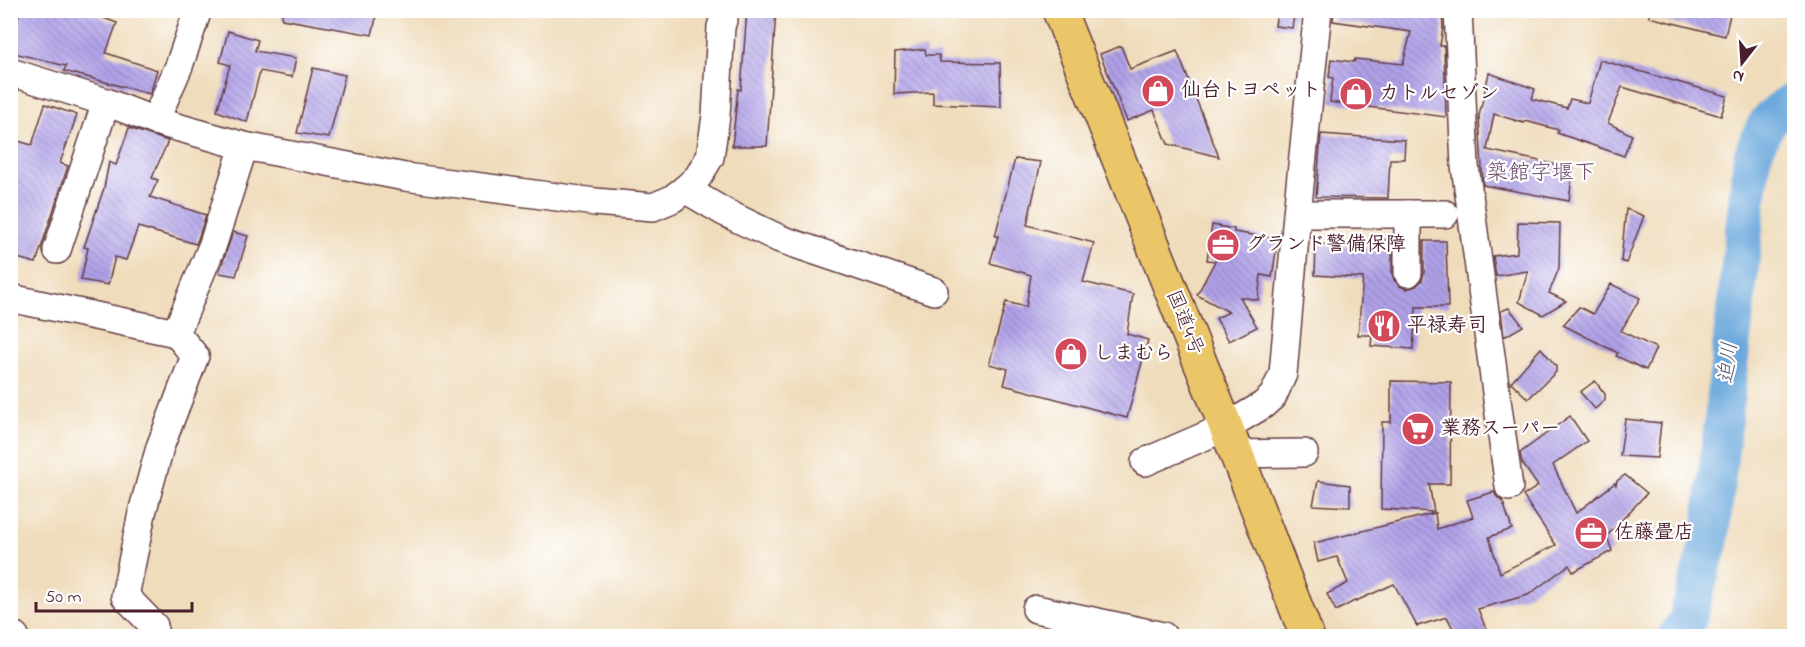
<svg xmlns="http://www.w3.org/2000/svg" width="1805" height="647" viewBox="0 0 1805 647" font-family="'Indie Flower','Klee One',sans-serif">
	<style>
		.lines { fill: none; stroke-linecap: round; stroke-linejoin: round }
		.river { stroke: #6aa8dc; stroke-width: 38 }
		.building { fill: url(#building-back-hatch) }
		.minor-casing { stroke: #633b41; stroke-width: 30 }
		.highway-casing { stroke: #633b41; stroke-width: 36 }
		.path { stroke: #633b41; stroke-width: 4; stroke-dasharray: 4.5 4.5; stroke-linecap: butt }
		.minor { stroke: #fff; stroke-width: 27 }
		.highway { stroke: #ebc669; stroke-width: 33 }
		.labels { text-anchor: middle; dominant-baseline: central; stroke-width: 4.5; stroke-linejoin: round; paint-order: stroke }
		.poi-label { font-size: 20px; font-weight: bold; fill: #4a1f2b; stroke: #fff; text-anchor: start }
		.street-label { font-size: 20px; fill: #4a1f2b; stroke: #fff }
		.water-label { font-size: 21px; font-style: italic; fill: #575672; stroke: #fff }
		.quarter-label { font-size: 22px; fill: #6e4c6e; stroke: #fff }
	</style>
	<defs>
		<pattern id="building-back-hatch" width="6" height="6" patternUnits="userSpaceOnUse" patternTransform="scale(1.5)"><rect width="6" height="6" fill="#b0a1e9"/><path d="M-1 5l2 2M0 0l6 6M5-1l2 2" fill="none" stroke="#9183bd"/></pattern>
	</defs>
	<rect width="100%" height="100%" fill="#fff"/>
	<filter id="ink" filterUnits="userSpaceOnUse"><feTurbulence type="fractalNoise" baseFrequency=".0167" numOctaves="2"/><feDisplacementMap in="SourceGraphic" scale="12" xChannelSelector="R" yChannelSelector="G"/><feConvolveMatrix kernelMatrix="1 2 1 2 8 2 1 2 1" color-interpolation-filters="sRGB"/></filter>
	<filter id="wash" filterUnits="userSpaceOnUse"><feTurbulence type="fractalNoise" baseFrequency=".008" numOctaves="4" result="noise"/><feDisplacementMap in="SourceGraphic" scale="24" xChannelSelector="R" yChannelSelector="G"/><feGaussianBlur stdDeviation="1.35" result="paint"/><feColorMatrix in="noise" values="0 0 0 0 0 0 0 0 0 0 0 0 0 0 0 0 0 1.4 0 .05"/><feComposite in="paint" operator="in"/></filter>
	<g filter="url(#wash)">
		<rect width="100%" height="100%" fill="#efdcbb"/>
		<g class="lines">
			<path class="river" d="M1677,636L1687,621L1710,539L1752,157C1763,128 1766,117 1794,101"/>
		</g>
		<g id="blocks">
			<g class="building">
				<path d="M21,10H82L117,23L106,53L157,70L150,94L64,71L66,66L10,52V37Z"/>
				<path d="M282,10H378L372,35L282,19Z"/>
				<path d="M747,10H776L767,146H732L738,89L741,90Z"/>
				<path d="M1277,10H1295L1292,28L1275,26Z"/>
				<path d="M1334,10H1442L1443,28L1440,46H1444L1446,117L1330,102L1333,78L1329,77L1331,59L1354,62L1355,59L1403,64L1411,32L1333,21Z"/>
				<path d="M1649,10H1731L1725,36L1649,17Z"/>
				<path d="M228,31L258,40L255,51L296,58L292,77L260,71L247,122L217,111L230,65L220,62Z"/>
				<path d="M1121,46L1130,69L1177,51L1219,157L1168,144L1154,110L1127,121L1100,54Z"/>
				<path d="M925,49L926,55H939L940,62L1000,63L1001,107L933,104V92L894,94L895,52Z"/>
				<path d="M1600,60L1727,96L1721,116L1622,87L1608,123L1632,135L1624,156L1557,133L1559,130L1525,121L1524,123L1494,114L1487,150L1573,168L1569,201L1483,185L1479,116L1489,73L1535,89L1532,99L1567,108L1570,99L1588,103Z"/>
				<path d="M313,68L345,75L329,138L297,133Z"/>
				<path d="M45,104L77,115L60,163L68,166L36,263L10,256V189L16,168L11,166L18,141L32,145Z"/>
				<path d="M129,128L168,141L152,178L158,180L150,197L206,215L198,239L196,244L138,227L126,260L115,257L108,285L81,280L88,248L84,247L104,188L109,162L116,165Z"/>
				<path d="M1321,134L1405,140L1404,159H1390L1388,198L1316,197Z"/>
				<path d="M1015,159L1041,162L1027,225L1094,243L1083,282L1133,294L1127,334L1148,340L1127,418L1004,385L1008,369L989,364L1006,302L1026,307L1031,275L990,263L998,236H995Z"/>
				<path d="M1626,209L1644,216L1626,263L1621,261Z"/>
				<path d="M1518,222L1560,223L1559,268L1549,293L1566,301L1543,315L1519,302L1528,271L1496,276L1493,256L1517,253Z"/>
				<path d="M1212,225L1234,229V232L1278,239L1272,277L1261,275L1258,300L1240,297L1257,327L1229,341L1216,318L1229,312L1197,295L1215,261L1207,260Z"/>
				<path d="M233,232L248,236L236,276L219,273Z"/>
				<path d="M1366,240H1392V273L1394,280L1400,286L1407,289L1416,286L1422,280L1424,273V241H1446L1448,307H1416L1413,349L1371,346L1372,335H1358L1363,278L1315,275L1316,244L1366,247Z"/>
				<path d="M1611,284L1640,298L1621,331L1656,348L1646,370L1616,356L1618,353L1563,325L1579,307L1593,314Z"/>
				<path d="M1509,308L1523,326L1504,337L1501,311Z"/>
				<path d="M1541,348L1556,366V372L1528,399L1511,382Z"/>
				<path d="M1391,381L1451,382L1450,484H1429L1434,512L1381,509L1382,422H1391Z"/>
				<path d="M1595,381L1605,394V400L1595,409L1580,392Z"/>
				<path d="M1570,416L1587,441L1553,465L1576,513L1615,483L1616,485L1617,481L1625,475L1647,493L1607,536L1612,551L1573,572L1569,565L1528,595L1478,609L1489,636H1457L1447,617L1417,626L1394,584L1356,601V600L1336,611L1327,594L1348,583L1337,557L1318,562L1314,543L1435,513L1437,529L1473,517L1467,500L1494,492L1497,497L1503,502L1512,529L1489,537L1500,573L1556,545L1523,496L1538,486L1522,463L1520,453Z"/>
				<path d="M1625,419L1661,423L1657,458L1620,456Z"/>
				<path d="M1318,481L1350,485V507L1313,505Z"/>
			</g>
		</g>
	</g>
	<g filter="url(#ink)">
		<use href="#blocks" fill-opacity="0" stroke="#633b41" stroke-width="1.5"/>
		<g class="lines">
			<g class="minor-casing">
				<g id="minor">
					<path d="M1458,10L1465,166L1509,487"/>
					<path d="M10,72L106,102L155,121L244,146L405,177L595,202L653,207L672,199L685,189L698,177L710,157L716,116L721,27L726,10"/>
					<path d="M155,121L179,66L198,10"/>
					<path d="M685,189L724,212L780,239L934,291"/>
					<path d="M1297,214H1445"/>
					<path d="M1408,214V273"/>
					<path d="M57,250L106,102"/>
					<path d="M10,298L176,333L195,356L160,447L142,513L125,596L154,626"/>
					<path d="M176,333L213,244L244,146"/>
					<path d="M1236,454L1304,453"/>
					<path d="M1145,462L1226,427L1263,405L1273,396L1283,374L1297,214L1318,10"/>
					<path d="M1036,609L1163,636"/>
					<path d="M10,636H15"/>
				</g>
			</g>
			<g class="highway-casing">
				<path id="highway" d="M1059,10L1226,427L1307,636"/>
			</g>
			<path class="path" d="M174,633L185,636"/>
			<use href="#minor" class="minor"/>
			<use href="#highway" class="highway"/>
		</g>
	</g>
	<defs>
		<g id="shop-disc" transform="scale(1.725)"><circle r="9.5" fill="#d1495b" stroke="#fff"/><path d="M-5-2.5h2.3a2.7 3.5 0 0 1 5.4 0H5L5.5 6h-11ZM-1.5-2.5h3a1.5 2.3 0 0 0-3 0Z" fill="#fff"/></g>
		<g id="office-disc" transform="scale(1.725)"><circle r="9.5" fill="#d1495b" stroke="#fff"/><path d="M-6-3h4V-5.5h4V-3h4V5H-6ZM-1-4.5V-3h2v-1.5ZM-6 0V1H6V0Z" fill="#fff"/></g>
		<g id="restaurant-disc" transform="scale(1.725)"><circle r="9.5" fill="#d1495b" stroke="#fff"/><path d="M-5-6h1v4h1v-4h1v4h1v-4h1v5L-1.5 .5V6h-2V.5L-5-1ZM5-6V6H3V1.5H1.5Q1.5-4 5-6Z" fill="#fff"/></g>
		<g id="supermarket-disc" transform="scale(1.725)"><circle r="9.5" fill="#d1495b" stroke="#fff"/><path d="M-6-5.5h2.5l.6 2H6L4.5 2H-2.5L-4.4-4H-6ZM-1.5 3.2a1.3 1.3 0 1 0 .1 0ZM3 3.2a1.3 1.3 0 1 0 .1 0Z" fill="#fff"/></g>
	</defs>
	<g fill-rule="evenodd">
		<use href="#shop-disc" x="1158" y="91"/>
		<use href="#shop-disc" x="1356" y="94"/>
		<use href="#office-disc" x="1223" y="245"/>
		<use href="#restaurant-disc" x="1384" y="326"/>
		<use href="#shop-disc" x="1071" y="354"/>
		<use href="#supermarket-disc" x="1418" y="429"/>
		<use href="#office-disc" x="1591" y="533"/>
	</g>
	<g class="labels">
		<g class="poi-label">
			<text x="1181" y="91">仙台トヨペット</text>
			<text x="1379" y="94">カトルセゾン</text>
			<text x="1246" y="245">グランド警備保障</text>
			<text x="1407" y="326">平禄寿司</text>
			<text x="1094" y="354">しまむら</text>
			<text x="1441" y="429">業務スーパー</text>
			<text x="1614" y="533">佐藤畳店</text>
		</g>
		<g class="street-label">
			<text transform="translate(1184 323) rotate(68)">国道4号</text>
		</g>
		<g class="water-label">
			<text transform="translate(1729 363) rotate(-84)">迫川</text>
		</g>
		<g class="quarter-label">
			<text x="1541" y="174">築館字堰下</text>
		</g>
	</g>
	<rect width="1805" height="647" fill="none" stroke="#fff" stroke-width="36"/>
	<g transform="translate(1742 63) rotate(197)" stroke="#ffffff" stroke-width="4.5" paint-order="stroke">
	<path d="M0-4.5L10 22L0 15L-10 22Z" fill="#4a1f2b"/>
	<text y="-9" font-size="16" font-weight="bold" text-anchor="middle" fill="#4a1f2b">N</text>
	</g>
	<path d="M36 602v9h156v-9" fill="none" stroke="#4a1f2b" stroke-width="3"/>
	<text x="45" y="602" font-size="18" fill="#4a1f2b" stroke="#ffffff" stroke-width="4.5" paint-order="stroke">50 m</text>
</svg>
